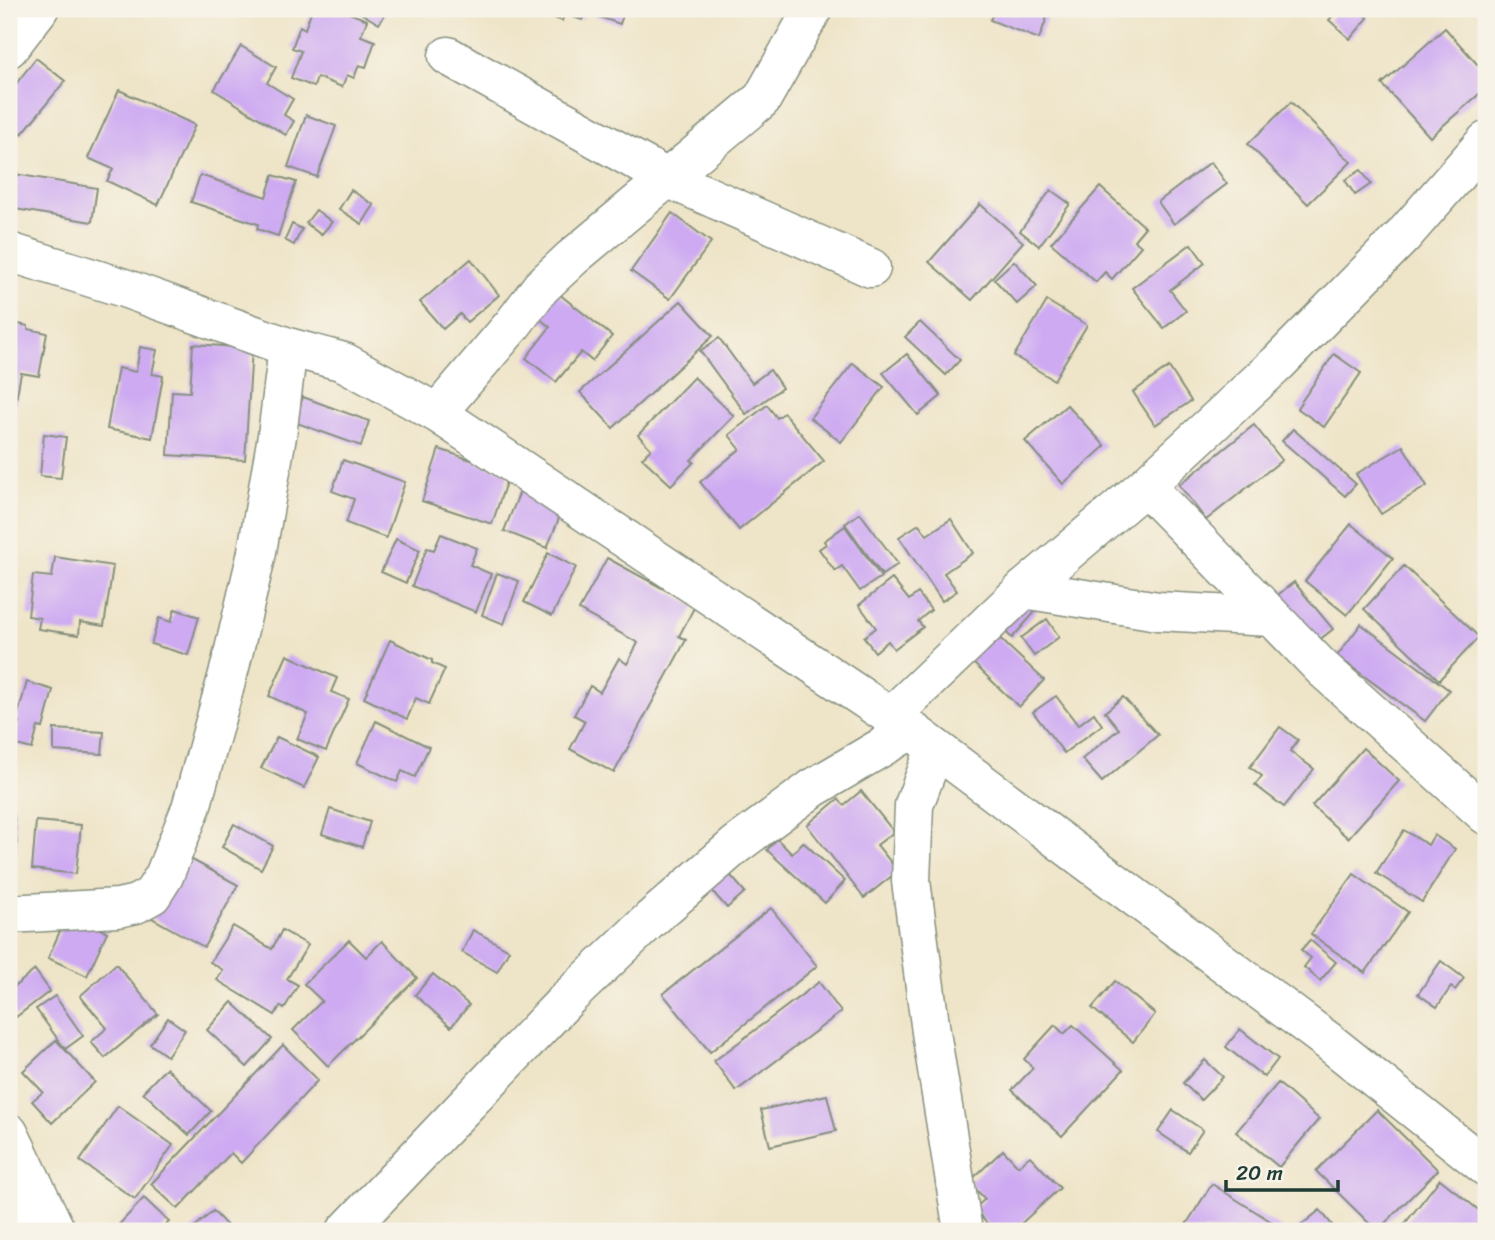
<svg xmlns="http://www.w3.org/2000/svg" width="1495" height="1240" viewBox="0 0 1495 1240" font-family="Sriracha,sans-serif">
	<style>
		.building { fill: #ceaaf2 }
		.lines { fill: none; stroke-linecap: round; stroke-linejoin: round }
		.minor-casing { stroke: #86907e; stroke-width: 41 }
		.minor { stroke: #fff; stroke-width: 38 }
	</style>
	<rect width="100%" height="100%" fill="#f7f3e8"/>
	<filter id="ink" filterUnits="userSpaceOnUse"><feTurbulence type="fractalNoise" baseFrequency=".0143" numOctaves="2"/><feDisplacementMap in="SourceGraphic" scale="14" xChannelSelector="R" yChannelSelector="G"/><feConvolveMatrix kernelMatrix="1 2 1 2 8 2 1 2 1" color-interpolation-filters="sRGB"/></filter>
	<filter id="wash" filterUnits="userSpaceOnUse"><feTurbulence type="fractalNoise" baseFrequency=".00686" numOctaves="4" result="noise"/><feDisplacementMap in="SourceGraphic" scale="28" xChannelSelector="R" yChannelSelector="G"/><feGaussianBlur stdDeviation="1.57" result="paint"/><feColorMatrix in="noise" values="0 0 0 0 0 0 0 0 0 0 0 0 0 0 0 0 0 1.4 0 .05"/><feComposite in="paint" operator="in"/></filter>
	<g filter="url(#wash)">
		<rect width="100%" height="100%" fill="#eee4c7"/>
		<g id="blocks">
			<g class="building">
				<path d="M312,9H339L367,20L361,36L375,41L366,67L359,65L354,78L347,75L342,87L317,77L314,87L291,78L301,51L292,48L300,26L305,29Z"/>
				<path d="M354,9H388L379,24Z"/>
				<path d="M535,9H625L620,24L585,12L582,20L564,14L562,21L535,11Z"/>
				<path d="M995,9H1050L1039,39L990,20Z"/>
				<path d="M1339,9H1357L1368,18L1350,39L1329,20Z"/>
				<path d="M1445,28L1486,74V88L1430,137L1382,84Z"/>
				<path d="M241,46L276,67L267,83L293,99L284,115L294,121L286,135L214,90Z"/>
				<path d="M36,58L65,81L22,134L9,124V93Z"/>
				<path d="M119,90L195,125L158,205L107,181L113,169L88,158Z"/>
				<path d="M1291,102L1351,162L1308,204L1248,144Z"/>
				<path d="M306,115L336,126L317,177L288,167Z"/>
				<path d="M1211,162L1227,184L1174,224L1158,202Z"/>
				<path d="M1361,170L1371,184L1355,195L1345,180Z"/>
				<path d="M9,173L97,188L92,222L9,208Z"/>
				<path d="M200,175L266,197L273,175L296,182L278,236L257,229L258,224L191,202Z"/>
				<path d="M1100,187L1145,227L1134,240L1141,246L1112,279L1105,272L1096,282L1051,243Z"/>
				<path d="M351,190L374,205L362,224L339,209Z"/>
				<path d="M1051,190L1070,204L1039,246L1020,231Z"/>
				<path d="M980,204L1023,242L972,300L929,262Z"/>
				<path d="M316,210L332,222L321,235L306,223Z"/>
				<path d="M672,213L711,242L670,299L631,271Z"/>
				<path d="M292,224L302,229L294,245L285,240Z"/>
				<path d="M1191,244L1205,263L1170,290L1186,311L1164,328L1132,288Z"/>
				<path d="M471,259L499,295L467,322L460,314L443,329L420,302Z"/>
				<path d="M1014,261L1037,286L1017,304L994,279Z"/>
				<path d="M554,290L612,336L592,361L581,352L556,382L526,358L550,327L534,314Z"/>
				<path d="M681,301L713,336L613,428L580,392Z"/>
				<path d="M1047,301L1087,325L1054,380L1014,356Z"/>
				<path d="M9,322L28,326V329L47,333L39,376L21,373L10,433Z"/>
				<path d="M920,322L960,360L946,375L905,337Z"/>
				<path d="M719,338L752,383L770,370L782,388L746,414L700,351Z"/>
				<path d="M193,344L252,348L245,460L168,455L172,391L190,392Z"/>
				<path d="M140,347L157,350L152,374L163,376L152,438L107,429L118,368L136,372Z"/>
				<path d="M907,354L941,396L918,415L883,373Z"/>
				<path d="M1334,354L1361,373L1324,427L1297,408Z"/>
				<path d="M853,363L884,387L841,442L810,418Z"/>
				<path d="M1169,367L1191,401L1155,425L1133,392Z"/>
				<path d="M694,377L734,416L691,460L694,462L671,485L642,458L651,449L638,435Z"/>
				<path d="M303,397L369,421L361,446L294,422Z"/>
				<path d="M767,405L777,418L784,413L824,461L739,530L700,482L740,449L729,435Z"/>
				<path d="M1067,405L1105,446L1063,484L1025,441Z"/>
				<path d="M1254,425L1282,460L1206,520L1179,485Z"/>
				<path d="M1293,429L1356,484L1345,496L1282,441Z"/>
				<path d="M44,434L66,437L61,478L40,476Z"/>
				<path d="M1403,446L1427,486L1381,514L1356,474Z"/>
				<path d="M439,449L509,473L492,524L422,501Z"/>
				<path d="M343,460L405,482L386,538L346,523L354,499L332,491Z"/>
				<path d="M523,484L566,501L547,548L504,531Z"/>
				<path d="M860,513L898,564L882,575L845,524Z"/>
				<path d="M951,519L973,553L944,573L957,591L942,601L899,537L919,524L927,535Z"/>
				<path d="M1351,524L1393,558L1347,615L1305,581Z"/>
				<path d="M845,526L881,577L860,591L842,566L835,571L819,549L826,544L824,541Z"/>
				<path d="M441,534L477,548L470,565L491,574L476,612L412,586L427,548L434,550Z"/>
				<path d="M396,539L420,550L406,583L381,572Z"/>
				<path d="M548,553L576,567L552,616L524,602Z"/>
				<path d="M55,557L113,566L104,626L80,622L79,635L38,629L40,618L28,616L33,575L52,577Z"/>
				<path d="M607,558L695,606L679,636L686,640L614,773L570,749L585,721L574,715L590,686L600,692L619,658L627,664L638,643L579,610Z"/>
				<path d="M1404,566L1479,637L1439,680L1364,609Z"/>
				<path d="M497,573L519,581L504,624L482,615Z"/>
				<path d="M892,579L909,600L918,593L931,610L918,621L923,627L894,649L888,641L875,652L864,637L876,628L859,605Z"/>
				<path d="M1294,582L1333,629L1313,645L1274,598Z"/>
				<path d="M1030,593L1042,604L1012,638L1000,627Z"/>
				<path d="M175,609L199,617L188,655L151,644L159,618L171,622Z"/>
				<path d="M1047,619L1059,637L1034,656L1021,638Z"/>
				<path d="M1361,624L1449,690L1425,721L1337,656Z"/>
				<path d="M992,631L1044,680L1019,707L967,657Z"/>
				<path d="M390,640L432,660V663L445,669L429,704L416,698L407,719L364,698Z"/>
				<path d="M287,655L337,678L331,692L349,699L326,751L297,739L308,714L269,696Z"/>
				<path d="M27,682L53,690L43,728L38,727L32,749L13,744L19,722L16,721Z"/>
				<path d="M1056,696L1078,725L1094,713L1102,725L1064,753L1033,712Z"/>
				<path d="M1123,697L1158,735L1102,782L1082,759L1119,729L1105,712Z"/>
				<path d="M376,721L429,747L415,777L402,771L397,782L357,763Z"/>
				<path d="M1280,727L1298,740L1290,751L1314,769L1284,807L1255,785L1262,776L1250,767Z"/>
				<path d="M54,729L104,732L102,754L54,751Z"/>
				<path d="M277,737L319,757L304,788L261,768Z"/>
				<path d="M1363,748L1399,781L1348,838L1312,806Z"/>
				<path d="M861,791L894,832L877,845L898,871L864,898L807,825L838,799L844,805Z"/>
				<path d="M330,809L370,822L362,847L322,834Z"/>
				<path d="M14,815L17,847L9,848V816Z"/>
				<path d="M36,821L81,825L76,874L32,869Z"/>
				<path d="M234,824L273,846L261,869L222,847Z"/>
				<path d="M1404,830L1428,845L1434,835L1455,849L1422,902L1376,873Z"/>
				<path d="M777,839L792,854L803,842L845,881L825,903L767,850Z"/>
				<path d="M185,856L238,885L204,947L152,918Z"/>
				<path d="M725,869L745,892L727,908L707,885Z"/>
				<path d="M1354,874L1408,912L1365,973L1311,934Z"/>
				<path d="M771,908L817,966L710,1052L663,994Z"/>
				<path d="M68,913L107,932L87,976L48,958Z"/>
				<path d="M233,926L272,949L282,930L308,945L287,979L298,985L284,1009L280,1006L275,1015L217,980L223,970L210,962Z"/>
				<path d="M473,930L509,950L497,972L462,952Z"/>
				<path d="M349,940L366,957L382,941L417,978L328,1066L293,1030L322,1001L304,984Z"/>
				<path d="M1310,940L1336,962L1320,981L1304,967L1311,958L1301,950Z"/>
				<path d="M1441,961L1464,978L1455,990L1451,987L1437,1007L1418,994Z"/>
				<path d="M116,964L158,1014L105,1058L91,1042L107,1028L80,996Z"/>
				<path d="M35,970L50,991L16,1017L9,1008V991Z"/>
				<path d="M433,974L469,1005L451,1027L415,995Z"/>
				<path d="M1115,981L1155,1014L1133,1042L1092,1008Z"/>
				<path d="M819,982L841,1012L736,1091L714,1061Z"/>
				<path d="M55,996L83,1036L65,1049L36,1009Z"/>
				<path d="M232,1002L272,1039L247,1067L207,1030Z"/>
				<path d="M168,1018L185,1030L167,1056L150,1044Z"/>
				<path d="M1055,1025L1064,1034L1073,1025L1123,1070L1062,1136L1012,1090L1033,1068L1024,1059Z"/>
				<path d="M1240,1029L1278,1059L1264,1077L1226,1047Z"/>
				<path d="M56,1040L95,1082L52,1123L32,1101L43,1092L23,1071Z"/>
				<path d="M283,1045L318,1080L241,1163L231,1153L178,1209L151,1184Z"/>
				<path d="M1205,1060L1223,1077L1201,1100L1183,1083Z"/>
				<path d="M166,1068L211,1111L189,1135L143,1092Z"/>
				<path d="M1278,1083L1319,1119L1279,1167L1236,1132Z"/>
				<path d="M827,1095L836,1131L770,1146L761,1110Z"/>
				<path d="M118,1106L173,1145L135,1199L80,1161Z"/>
				<path d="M1173,1110L1203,1130L1188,1152L1158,1132Z"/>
				<path d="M1377,1110L1438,1170L1377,1231L1316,1171Z"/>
				<path d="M1003,1150L1018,1166L1030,1156L1060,1188L1013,1231H994L974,1209L985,1199L969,1182Z"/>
				<path d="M1440,1179L1486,1216V1231H1399Z"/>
				<path d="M1212,1184L1286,1231H1182Z"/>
				<path d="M144,1198L169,1222L160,1231H113Z"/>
				<path d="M1320,1210L1337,1231H1294Z"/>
				<path d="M213,1211L232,1231H190Z"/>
				<path d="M421,1227L447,1229V1231H420Z"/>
			</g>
		</g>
	</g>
	<g filter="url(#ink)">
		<use href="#blocks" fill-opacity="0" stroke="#86907e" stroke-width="2"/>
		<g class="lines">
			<g class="minor-casing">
				<g id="minor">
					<path d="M9,48L39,9"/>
					<path d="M448,56L667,178L871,268"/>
					<path d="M9,252L124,288L288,347L344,362L437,413L911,730L1328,1041L1486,1167"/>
					<path d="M437,413L513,324L541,287L572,258L762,99L813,9"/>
					<path d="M1145,486L1322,668L1486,815"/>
					<path d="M1024,589L1158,611L1271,617"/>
					<path d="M890,717L1024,589L1145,486L1278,363L1403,236L1486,141"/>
					<path d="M935,749L914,805L911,881L931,1032L963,1231"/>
					<path d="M9,914L118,908L136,904L152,895L164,876L191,808L230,667L256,557L277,436L288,347"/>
					<path d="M9,1133L56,1231"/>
					<path d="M9,1210L40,1231"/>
					<path d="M346,1231L569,997L651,919L736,845L813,788L911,730"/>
				</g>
			</g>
			<use href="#minor" class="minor"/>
		</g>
	</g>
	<rect width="1495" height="1240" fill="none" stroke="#f7f3e8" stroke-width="35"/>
	<path d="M1226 1180v10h112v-10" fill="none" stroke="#1f3d34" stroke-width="3.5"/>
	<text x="1236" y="1180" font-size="21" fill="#1f3d34" stroke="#f7f3e8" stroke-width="5" paint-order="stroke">20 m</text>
</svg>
